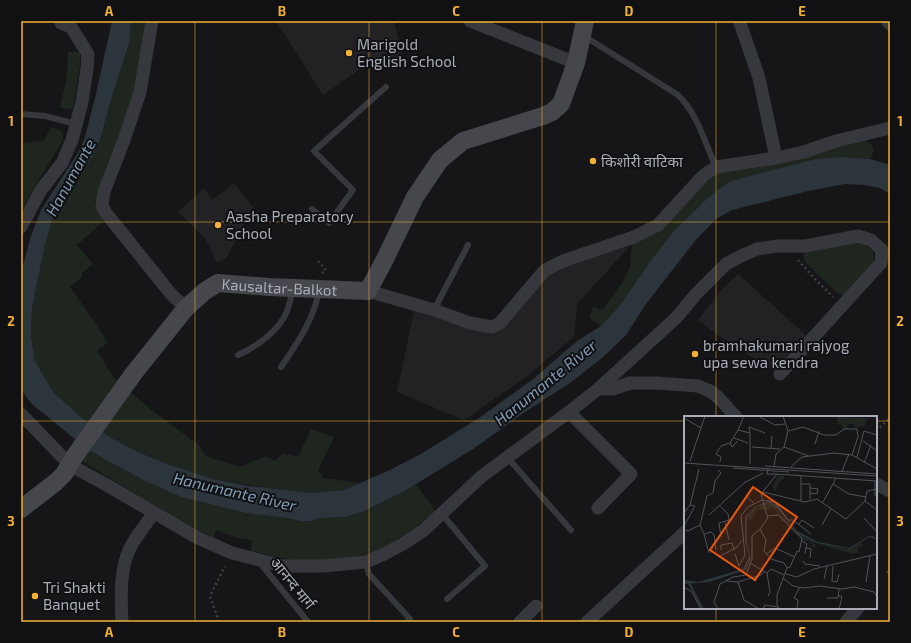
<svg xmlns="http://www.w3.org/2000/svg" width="911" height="643" viewBox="0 0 911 643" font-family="'Exo 2','Noto Sans Devanagari',sans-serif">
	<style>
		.built { fill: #222225 }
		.green { fill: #1e261f }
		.water { fill: #2c353c }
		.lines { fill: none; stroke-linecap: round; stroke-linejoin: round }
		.path { stroke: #3d3f44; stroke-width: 2.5; stroke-dasharray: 2 3; stroke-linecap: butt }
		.service { stroke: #37383d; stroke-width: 6 }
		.minor { stroke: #37383d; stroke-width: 13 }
		.secondary { stroke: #45474d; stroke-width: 18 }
		.grid { fill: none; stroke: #f2b134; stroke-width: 1; stroke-opacity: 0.55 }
		.poi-dot { fill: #f2b134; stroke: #111113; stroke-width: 1.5 }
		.labels { text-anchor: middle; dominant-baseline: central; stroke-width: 4; stroke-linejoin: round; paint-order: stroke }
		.poi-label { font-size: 15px; fill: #a8adb8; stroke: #111113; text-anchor: start }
		.street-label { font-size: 15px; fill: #a8adb8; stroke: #111113 }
		.water-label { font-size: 16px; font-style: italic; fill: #7f9bb3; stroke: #111113 }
		.inset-river { fill: none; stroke: #2c353c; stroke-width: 2 }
		.inset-road { fill: none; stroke: #505258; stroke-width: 1 }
		.view { fill: #e8590c; fill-opacity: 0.15; stroke: #e8590c; stroke-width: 2 }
		.inset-edge { fill: none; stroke: #a8adb8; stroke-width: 2 }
		.neatline { fill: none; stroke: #f2b134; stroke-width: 1.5 }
		.grid-label { font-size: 13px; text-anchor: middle; font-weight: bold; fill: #f2b134 }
	</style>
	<rect width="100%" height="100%" fill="#161618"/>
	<g class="built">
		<path d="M276,21H394L403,58L360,69L323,95Z"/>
		<path d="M234,183L253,207L227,257L217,263L209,245L204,237L178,212L204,188L212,200Z"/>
		<path d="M630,246L577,304L574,337L522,380L464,420L397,392L414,311L481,331L540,279L555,269Z"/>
		<path d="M738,274L806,335L774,371L722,338L698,320L721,290Z"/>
	</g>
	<g class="green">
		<path d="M131,21H149L138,80L95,204L99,214L104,221L77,245L93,264L82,273V277L70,287C83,305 96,324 108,343L97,350L113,377L149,408L199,445L206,456L240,467L266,456L275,461L283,453L298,457L311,429L334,437L318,470L324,478L360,483L344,490L312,493L280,490L213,479L170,465L138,452L106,435L81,417L53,392L35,361L31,336L32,308L45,244L54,215L64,198L93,156L100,140L110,103L129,43Z"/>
		<path d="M68,52H80V66L73,107L70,109L60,108L67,76Z"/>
		<path d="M52,127L60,130L63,134V140L21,210V143L43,141Z"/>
		<path d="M863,140C875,143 876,149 870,159L843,157L753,175L649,263L621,304L601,326L589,318L593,307L602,310L623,282L630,267L632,241L718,173Z"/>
		<path d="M857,242C868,245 876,250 873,263L844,295L837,293L806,263C804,259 803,256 804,251Z"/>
		<path d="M88,450L143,480L181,497L246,513L287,518L300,521H311L320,518L346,517L367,511L403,492L416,484L436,512C417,526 398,541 377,550C354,561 311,563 286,559C274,557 262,553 251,551L252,540L237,538L216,530L214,538C168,515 124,487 80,460Z"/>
	</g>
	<path class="water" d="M112,21H131L129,43L110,103L100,140L93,156L64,198L54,215L45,244L32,308L31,336L35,361L53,392L81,417L106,435L138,452L170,465L213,479L249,486L312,493L344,490L392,469L419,455L479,418L532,380L577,341L601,326L621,304L649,263L674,231L710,196L729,182L753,175L816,159L843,157L870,159L890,165V194L880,188L864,185L845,184L808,191L732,210L716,219L695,241L646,304L626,335L602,358L570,383L525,412L473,449L403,492L365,511L346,517L320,518L311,521H300L287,518L246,513L181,497L143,480L88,450L32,404L21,390V272L31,236L41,210L79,151L85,137L96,94Z"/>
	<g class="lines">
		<g class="path">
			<path d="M798,260L813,277L833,297"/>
			<path d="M318,261L326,270L322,273"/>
			<path d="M876,431L890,418"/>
			<path d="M890,567L887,571L890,574"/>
			<path d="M219,622L210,596L225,566"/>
		</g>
		<g class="service">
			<path d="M584,36L678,95C697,113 705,143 716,167"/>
			<path d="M21,114L45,116L76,124"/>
			<path d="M312,209L329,223L353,190L314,151L386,87"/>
			<path d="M434,310L468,245"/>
			<path d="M238,355C256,347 280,330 287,311C290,304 291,296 293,289"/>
			<path d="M281,367C297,343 314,320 319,290"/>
			<path d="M507,457L571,530"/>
			<path d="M442,514L485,566L447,599"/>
			<path d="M366,562L369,574L410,619L407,622"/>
			<path d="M260,563L308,622"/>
		</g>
		<g class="minor">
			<path d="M152,21L140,92L124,140L104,192L102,206L106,213L171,294L186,308"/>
			<path d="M470,21L576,63"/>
			<path d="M741,21L740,23L759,78L776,158"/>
			<path d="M887,21L890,24"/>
			<path d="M21,227L41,190L62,163L72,140L82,102L87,69L88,54L71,27L61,23L62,21"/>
			<path d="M368,291L434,310L470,323L492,327L500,323L545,270L563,261L634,237L658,225L703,176L716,167L776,158L804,152L836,141L890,128"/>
			<path d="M598,389H613L630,383H656L698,386L710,391L719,398L736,417"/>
			<path d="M569,412L631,474L598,508"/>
			<path d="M21,414L70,465L103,483L198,538L232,553L283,566H323L366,562L384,554L403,544L424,530L482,476L569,412L598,389L676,318L696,294L726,264L741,256L757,249L778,246H805L858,236L871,240L882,250L881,263L780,374"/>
			<path d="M876,484L890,491"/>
			<path d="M122,622C121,597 119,569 131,546C138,534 146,524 154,513"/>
			<path d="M520,622L536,606"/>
			<path d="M587,622L685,532"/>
			<path d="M846,622L858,608"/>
		</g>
		<path class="secondary" id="s1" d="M21,509L56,482L64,474L74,457L134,373L186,308L205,291L218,283L269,287L368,291L384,261L415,197L440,160L463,141L543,116L552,112L561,104L576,63L585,21"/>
	</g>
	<path class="grid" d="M195,21V622M369,21V622M542,21V622M716,21V417M21,222H890M21,421H685M876,421H890M716,608V622"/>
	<g class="poi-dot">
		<circle cx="349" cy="53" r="4"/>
		<circle cx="593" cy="161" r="4"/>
		<circle cx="218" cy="225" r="4"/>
		<circle cx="695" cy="354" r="4"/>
		<circle cx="35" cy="596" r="4"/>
	</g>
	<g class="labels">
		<g class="poi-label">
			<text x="357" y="44">Marigold<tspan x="357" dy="17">English School</tspan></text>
			<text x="601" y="161">किशोरी वाटिका</text>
			<text x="226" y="216">Aasha Preparatory<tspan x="226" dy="17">School</tspan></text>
			<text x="703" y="345">bramhakumari rajyog<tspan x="703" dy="17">upa sewa kendra</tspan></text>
			<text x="43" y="587">Tri Shakti<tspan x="43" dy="17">Banquet</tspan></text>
		</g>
		<g class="street-label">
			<text stroke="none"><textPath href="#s1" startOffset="364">Kausaltar-Balkot</textPath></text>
			<text transform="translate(293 583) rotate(51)">आनन्द मार्ग</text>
		</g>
		<g class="water-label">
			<text transform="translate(70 177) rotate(-61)">Hanumante</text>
			<text transform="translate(545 382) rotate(-39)">Hanumante River</text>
			<text transform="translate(235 491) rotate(13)">Hanumante River</text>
		</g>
	</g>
	<g transform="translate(684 416)">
		<rect width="193" height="193" fill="#161618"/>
		<path d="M153,0L170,2H184L180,10L172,12L170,8H163V12L159,13L158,9H154ZM94,59L100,60V63L95,66L92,75L89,74V70ZM81,87L90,89L114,118L128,125L162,133L177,127L180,130L174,132V137L168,138L129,126L132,131H128L127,126L118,124L110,117L90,93L72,94L69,103L63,104L70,94Z" fill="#1e261f"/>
		<path d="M84,85L93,89L113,115L134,126L165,132L185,120H189L193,124L186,121L165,133L133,127L114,118L94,93L84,87L73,91L63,102V127L67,143L62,154L25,166L0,168V164L14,166L59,153L65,140L61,126V101L71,91Z" fill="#2c353c"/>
		<path class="inset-river" d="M5,167L19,193"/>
		<path class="inset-road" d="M74,0L91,9L101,8M0,2L17,12M54,14L60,0M104,15L119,11L140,19H152L160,13H173L174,21L168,39M66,17L65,11L81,17M50,22L64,27M179,25L193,35M46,27L48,31L54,25M131,28L135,15M68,31L96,33M100,31L125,40M87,32L88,20M173,41L180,15L193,19M6,45L21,0M36,46L37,41L32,38L37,30L46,27L54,14L66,17V48M0,47L193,60M180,47L187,29M81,50L193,58M90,51L92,38L100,31L104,15L99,0M107,51L118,41L150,37L168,39L193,53M49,52L105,56M84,53L83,58H93M158,55L165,38M93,58L193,65M93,58L77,78L84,102L76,113L82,124L80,135L87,143L100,147L103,152L93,179V189L96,193M152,62L149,68L165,78L182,81M191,65V79L193,80M117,68H126V83M79,76L121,86L133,83L162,103L181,85L183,75L192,73M126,77L133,78L134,73L126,72M62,80L71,88M117,85V60M181,85L193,94M139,86L149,68M35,89L44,98L45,104L35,107L37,121M0,97L6,89L15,53M25,99L60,67L79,57M83,100L94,99L118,122L115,136L113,135L106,151L103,152M180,102L193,116M41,106L45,124M114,109L118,104L130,112M138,109L147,93M0,110L11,90L6,89M0,113L4,115L16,109M20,118L25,137M118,125L123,128L121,137M122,132L127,133L126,142M32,134L30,119L27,116L20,118L16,109L23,80L29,77L31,65L37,57L34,54M37,134V129L48,127L50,133L52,132L58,125M51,138L55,150M82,138L91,132L111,141M34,141L50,133M119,145L121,148L136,150M66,147L83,157L86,176L84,180M55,150L61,139L57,100L64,91L78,84L91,86L104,104H109L127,118M149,150L148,165L153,166L155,158M83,157L87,153L100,159M102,158L113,161L130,153L193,138M99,162L109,170L119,172L136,170L158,173L170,171L190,176L193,181M140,163L143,150M43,165L54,166L60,184L75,193M54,166L77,159L80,156M182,166L186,140M0,171L8,176L17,193M154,179L158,181L155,193M143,182H154L155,173M34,193L30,186L36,168L49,161L62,159L68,143V120L76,113M79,193L81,189L94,191M113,193L114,184L110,182L116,171"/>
		<path class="view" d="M69,71L113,101L71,164L26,134Z"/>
		<rect width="193" height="193" class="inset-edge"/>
	</g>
	<rect width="911" height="643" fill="none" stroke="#111113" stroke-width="44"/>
	<rect x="22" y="22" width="867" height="599" class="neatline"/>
	<g class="grid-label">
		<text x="109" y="16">A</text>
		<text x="282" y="16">B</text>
		<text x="456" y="16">C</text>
		<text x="629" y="16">D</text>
		<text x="802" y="16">E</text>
		<text x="11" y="126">1</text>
		<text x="900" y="126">1</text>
		<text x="11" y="326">2</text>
		<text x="900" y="326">2</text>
		<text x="11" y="526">3</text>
		<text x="900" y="526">3</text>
		<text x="109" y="637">A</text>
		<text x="282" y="637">B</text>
		<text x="456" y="637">C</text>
		<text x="629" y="637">D</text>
		<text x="802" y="637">E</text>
	</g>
</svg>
